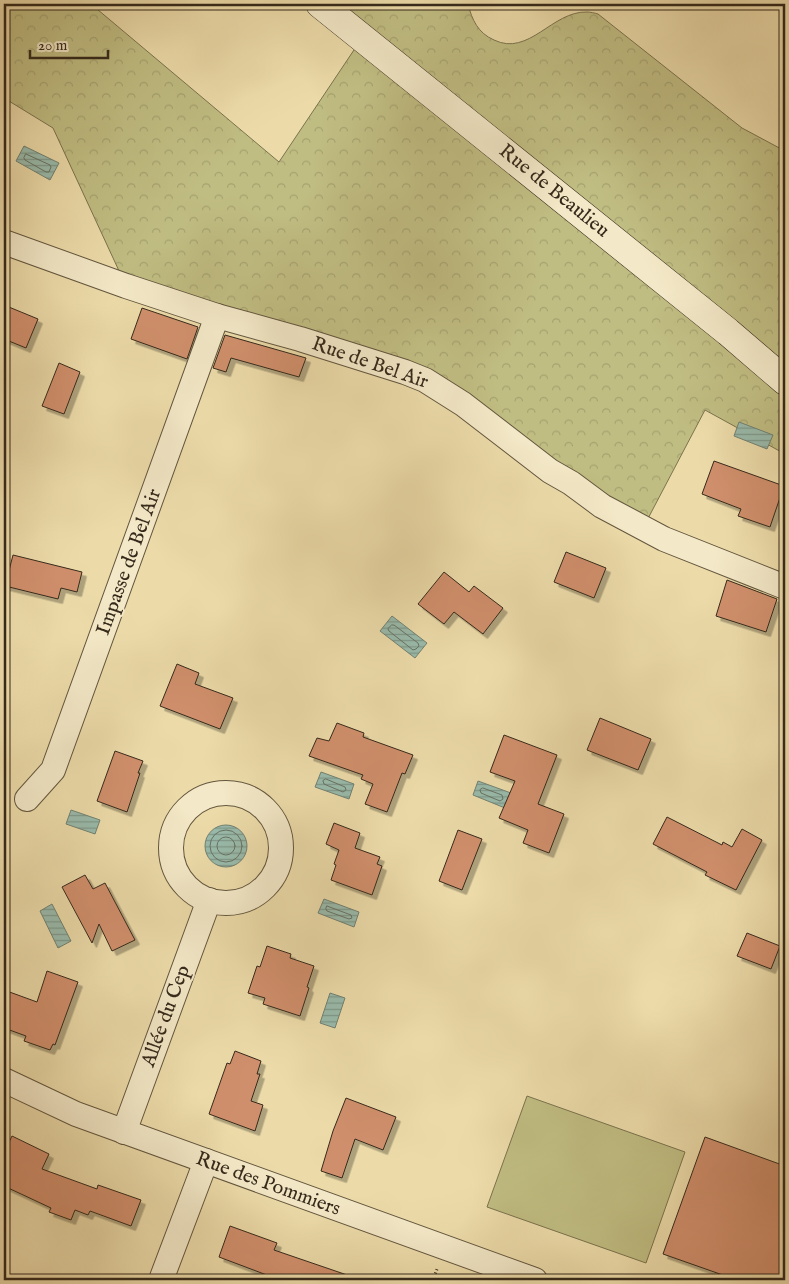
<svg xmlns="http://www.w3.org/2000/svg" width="789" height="1284" viewBox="0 0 789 1284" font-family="'IM FELL English',serif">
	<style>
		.forest { fill: url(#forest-crowns); stroke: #7a734e }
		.park { fill: #c0bd82; stroke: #7a734e }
		.water { fill: url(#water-rules); stroke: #718172 }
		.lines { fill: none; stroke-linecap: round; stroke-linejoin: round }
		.shore { stroke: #677264; stroke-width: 1 }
		.building { fill: #d08f6c; stroke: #35291b; filter: url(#shadow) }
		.street-casing { stroke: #63563e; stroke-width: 26 }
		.secondary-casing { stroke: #35291b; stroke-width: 29 }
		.path { stroke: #35291b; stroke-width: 3; stroke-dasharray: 1 2.5; stroke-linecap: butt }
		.street { stroke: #f3e8c7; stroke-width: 24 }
		.secondary { stroke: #f3e8c7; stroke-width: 28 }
		.labels { text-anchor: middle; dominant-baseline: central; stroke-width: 4; stroke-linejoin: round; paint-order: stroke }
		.street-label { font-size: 20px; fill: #35291b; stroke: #f3e8c7 }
	</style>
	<defs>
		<pattern id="forest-crowns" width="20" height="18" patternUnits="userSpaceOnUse" patternTransform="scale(1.25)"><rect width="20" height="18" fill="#c0bd82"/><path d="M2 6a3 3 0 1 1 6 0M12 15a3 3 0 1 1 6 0" fill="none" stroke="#a6a270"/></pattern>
		<pattern id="water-rules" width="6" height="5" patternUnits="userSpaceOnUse" patternTransform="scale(1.25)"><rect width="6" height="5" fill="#99bbac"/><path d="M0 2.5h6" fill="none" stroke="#7e988b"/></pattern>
		<filter id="shadow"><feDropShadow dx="4.5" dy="4.5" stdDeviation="0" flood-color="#0004"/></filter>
	</defs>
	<rect width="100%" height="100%" fill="#ecdba9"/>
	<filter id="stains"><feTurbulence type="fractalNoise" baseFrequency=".004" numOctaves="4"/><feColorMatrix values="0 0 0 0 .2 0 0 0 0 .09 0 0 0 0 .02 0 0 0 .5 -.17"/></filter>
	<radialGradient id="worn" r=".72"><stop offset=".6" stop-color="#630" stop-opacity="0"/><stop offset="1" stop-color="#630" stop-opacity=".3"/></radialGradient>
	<path class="forest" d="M4,4H91L279,162L362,38L320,4H468C472,20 478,33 494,40C529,57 552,11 587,12C590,12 595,13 598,14L742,128L785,151V454L705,410L643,528L463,404L126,286L53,128L4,98Z"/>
	<path class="park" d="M527,1096L685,1152L646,1263L487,1207Z"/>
	<g class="water">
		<path d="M24,146L59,163L50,180L16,161Z"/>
		<path d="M739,422L773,435L767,449L734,436Z"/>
		<path d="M392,616L427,643L415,658L380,631Z"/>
		<path d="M321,772L354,784L349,799L315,787Z"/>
		<path d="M478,781L511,793L505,808L473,795Z"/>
		<path d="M71,810L100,820L95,834L66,824Z"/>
		<circle cx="226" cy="846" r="21"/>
		<path d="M324,899L359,912L354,927L318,913Z"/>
		<path d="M52,904L71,941L58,948L40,911Z"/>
		<path d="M330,993L345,998L335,1028L320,1023Z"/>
	</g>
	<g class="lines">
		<g class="shore">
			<path d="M26,154L50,165L51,167L49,172H46L25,160L24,158Z"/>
			<path d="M392,625H394L418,643L419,646L416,649L413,650L389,631L388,629Z"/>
			<path d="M326,779L345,787L346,790L343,792L324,784L323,781Z"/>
			<path d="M483,788L502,795L503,799L500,801L481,793L480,790Z"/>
			<circle cx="226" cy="846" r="16"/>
			<circle cx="226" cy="846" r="9"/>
			<path d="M327,906L351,915L352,918L349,919L327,911L326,909Z"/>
		</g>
	</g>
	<g class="building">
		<path d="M4,305L38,319L26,348L4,339Z"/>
		<path d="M142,308L198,327L187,359L131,339Z"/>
		<path d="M225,335L306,358L299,377L231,358L226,372L213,368Z"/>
		<path d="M59,363L80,372L64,414L42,406Z"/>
		<path d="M714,461L784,486L770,527L738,516L741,509L702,494Z"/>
		<path d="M566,552L606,568L594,598L554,582Z"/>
		<path d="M13,555L82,572L77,592L61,588L58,599L5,586Z"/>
		<path d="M444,572L469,592L474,586L503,608L483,634L454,612L444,624L418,604Z"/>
		<path d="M727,580L777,599L766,632L716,616Z"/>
		<path d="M177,664L199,673L195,684L233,698L220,729L160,706Z"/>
		<path d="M600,718L651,739L638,770L587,750Z"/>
		<path d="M337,723L364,733L363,737L413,755L405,774L402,773L387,812L365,804L373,784L361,779L363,775L309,756L317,738L329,741Z"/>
		<path d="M504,735L557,755L538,804L564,814L549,853L523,843L528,830L499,818L515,781L490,772Z"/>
		<path d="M115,751L143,761L138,773H140L127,812L97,801Z"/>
		<path d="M667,817L722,845L723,842L732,847L742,829L762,840L736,890L705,875L707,872L653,844Z"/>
		<path d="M334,823L360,833L355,848L380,857L377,864L382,866L372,895L331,880L336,865L334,864L339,850L326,844Z"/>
		<path d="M458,830L482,839L462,890L439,881Z"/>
		<path d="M85,875L93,889L105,883L135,940L112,951L99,924L92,943L62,887Z"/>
		<path d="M747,933L780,946L771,969L737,956Z"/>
		<path d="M267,946L291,954L290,958L314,966L307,987L309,988L300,1016L263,1004L265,998L248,993L257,966L260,967Z"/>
		<path d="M47,971L78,982L55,1045L53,1044L50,1050L24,1041L26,1036L4,1028V990L37,1002Z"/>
		<path d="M235,1051L261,1061L257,1074H260L251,1101L263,1105L255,1131L209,1114L227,1063L230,1064Z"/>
		<path d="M346,1098L396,1117L383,1150L355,1139L342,1178L321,1171L333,1131Z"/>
		<path d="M12,1136L49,1154L42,1169L97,1189L98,1185L141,1200L131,1226L90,1211L88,1215L75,1210L71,1220L49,1212L51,1208L4,1186V1153Z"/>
		<path d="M705,1137L785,1166V1280H737L663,1254Z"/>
		<path d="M230,1226L277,1243L274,1250L353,1277L352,1280H280L219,1257Z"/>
	</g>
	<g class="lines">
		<g class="street-casing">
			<g id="street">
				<path d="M4,242L126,286L217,316L300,339L405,372L425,380L463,404L550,471L571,483L602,506L664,539L785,587"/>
				<circle cx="226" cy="848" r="55"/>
				<path d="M27,799L53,770L217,316"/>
				<path d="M4,1080L76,1114L535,1280"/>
				<path d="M124,1132L209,900"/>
				<path d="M161,1280L206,1161"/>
			</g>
		</g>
		<g class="secondary-casing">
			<path id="secondary" d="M320,4L728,332L785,381"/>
		</g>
		<path class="path" d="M433,1280L437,1269"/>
		<use href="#street" class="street"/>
		<use href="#secondary" class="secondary"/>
	</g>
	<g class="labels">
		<g class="street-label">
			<text transform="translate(554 191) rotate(39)">Rue de Beaulieu</text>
			<text transform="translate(370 363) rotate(19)">Rue de Bel Air</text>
			<text transform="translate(129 562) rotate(-70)">Impasse de Bel Air</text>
			<text transform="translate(166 1016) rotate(-70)">Allée du Cep</text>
			<text transform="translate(268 1184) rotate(20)">Rue des Pommiers</text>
		</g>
	</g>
	<rect width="789" height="1284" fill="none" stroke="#ecdba9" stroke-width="20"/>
	<rect x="5" y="5" width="779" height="1274" fill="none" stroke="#35291b" stroke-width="2.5"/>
	<rect x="10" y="10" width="769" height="1264" fill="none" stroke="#35291b"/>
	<path d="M30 50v8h78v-8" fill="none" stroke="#35291b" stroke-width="2.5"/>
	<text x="38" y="50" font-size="15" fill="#35291b" stroke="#f3e8c7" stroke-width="4" paint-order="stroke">20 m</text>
	<rect width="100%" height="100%" filter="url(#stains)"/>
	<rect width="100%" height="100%" fill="url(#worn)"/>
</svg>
